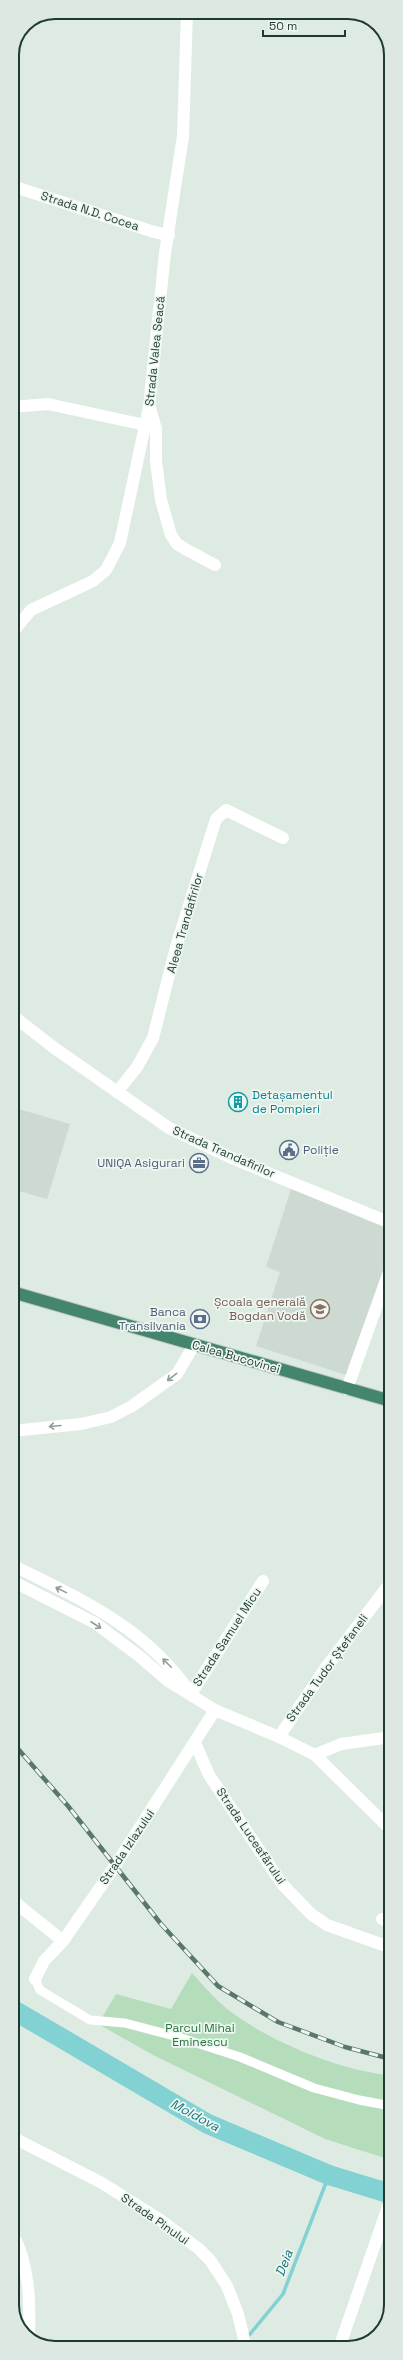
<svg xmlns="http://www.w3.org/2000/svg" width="403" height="2360" viewBox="0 0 403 2360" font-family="'Space Grotesk',sans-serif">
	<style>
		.built { fill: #ccdad2 }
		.green { fill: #b5ddbb }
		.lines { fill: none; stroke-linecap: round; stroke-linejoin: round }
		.stream { stroke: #82d1d3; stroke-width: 3.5 }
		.river { stroke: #82d1d3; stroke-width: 20 }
		.trunk-casing { stroke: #c0c8c5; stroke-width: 14 }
		.pedestrian { stroke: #fff; stroke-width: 9 }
		.minor { stroke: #fff; stroke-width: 12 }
		.tertiary { stroke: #fff; stroke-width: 12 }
		.trunk { stroke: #44856e; stroke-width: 12 }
		.rail-casing { stroke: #59776b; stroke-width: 4.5 }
		.rail { stroke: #eef7f2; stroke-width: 3; stroke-dasharray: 9; stroke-linecap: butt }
		.oneway { stroke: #8f9d98 }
		.labels { text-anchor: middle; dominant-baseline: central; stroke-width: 3.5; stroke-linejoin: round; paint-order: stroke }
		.street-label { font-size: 12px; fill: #1f3b30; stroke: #eef7f2 }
		.culture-label { font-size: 12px; fill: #0d838f; stroke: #eef7f2; text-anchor: start }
		.service-label { font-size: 12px; fill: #4e5e75; stroke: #eef7f2; text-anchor: end }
		.education-label { font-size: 12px; fill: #785e54; stroke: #eef7f2; text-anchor: end }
		.park-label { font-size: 12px; fill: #27733b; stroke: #eef7f2 }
		.water-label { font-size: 13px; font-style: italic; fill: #177579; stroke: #eef7f2 }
		.rim { fill: none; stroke: #1f3b30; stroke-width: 2 }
	</style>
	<rect width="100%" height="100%" fill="#deebe3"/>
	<g class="built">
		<path d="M12,1107L70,1124L47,1199L12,1189Z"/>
		<path d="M291,1189L391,1230V1246L349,1376L256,1346L280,1272L266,1267Z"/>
	</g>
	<path class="green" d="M192,1973C203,1985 214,1998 226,2008C266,2040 341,2072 391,2075V2160L325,2139L153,2055L98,2024L116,1994L171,2009Z"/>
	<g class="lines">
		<path class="stream" d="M246,2339L283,2294L329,2175"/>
		<path class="river" d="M12,2009L208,2124L329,2175L391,2194"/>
		<g class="trunk-casing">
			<path id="trunk" d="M12,1292L391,1401"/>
		</g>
		<path class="pedestrian" d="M35,1979L40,1990L90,2020L125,2023L178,2037L240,2057L314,2088L359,2100L391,2106"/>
		<g class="minor">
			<path d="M12,186L154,232L169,235"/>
			<path d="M12,407L48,404L145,425"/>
			<path d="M150,408L156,429V461L161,500L171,535L177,544L187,550L215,565"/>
			<path d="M12,633L31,610L93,581L106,570L120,543L149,407L165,253L183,136L187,12"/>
			<path d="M12,1015L53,1047L169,1128L234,1159L391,1223"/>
			<path d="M117,1092L137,1067L153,1038L176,947L216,819L226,810L283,838"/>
			<path d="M347,1389L391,1266"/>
			<path d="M12,1431L81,1424L111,1417L132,1406L177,1374L194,1345"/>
			<path d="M191,1694L263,1581"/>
			<path d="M279,1737L324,1670L391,1582"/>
			<path d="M195,1743L209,1775L282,1884L311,1914L327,1925L386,1946"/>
			<path d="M315,1755L341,1744L391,1737"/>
			<path d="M12,1900L63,1941"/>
			<path d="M382,1919L391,1923"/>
			<path d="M35,1979L44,1961L63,1941L115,1866L215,1710"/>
			<path d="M12,2137L102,2183L162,2221L199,2249L210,2260L227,2286L238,2314L246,2348"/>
			<path d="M12,2233C30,2264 30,2303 29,2337"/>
			<path d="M339,2348L391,2198"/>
		</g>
		<g class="tertiary">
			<path d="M12,1565C80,1599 145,1627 189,1691"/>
			<path d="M12,1581L95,1623L139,1656L168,1681L215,1710L279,1737L315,1755L391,1830"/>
		</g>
		<use href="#trunk" class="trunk"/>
		<g class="rail-casing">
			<path id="rail" d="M12,1742L68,1806L161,1924L218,1986L278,2022L345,2047L391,2059"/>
		</g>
		<use href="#rail" class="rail"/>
	</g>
	<defs><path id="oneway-shaft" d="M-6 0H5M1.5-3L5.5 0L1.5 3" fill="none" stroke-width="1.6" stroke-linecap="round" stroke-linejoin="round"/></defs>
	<g class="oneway">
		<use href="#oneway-shaft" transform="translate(172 1377) rotate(142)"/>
		<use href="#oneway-shaft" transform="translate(55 1426) rotate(175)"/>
		<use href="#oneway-shaft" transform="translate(61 1590) rotate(-154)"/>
		<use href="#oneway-shaft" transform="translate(96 1625) rotate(33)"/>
		<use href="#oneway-shaft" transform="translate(167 1663) rotate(-135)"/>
	</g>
	<defs>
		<g id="building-ring" transform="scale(1)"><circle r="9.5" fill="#eef7f2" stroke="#0f9aa8" stroke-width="1.5"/><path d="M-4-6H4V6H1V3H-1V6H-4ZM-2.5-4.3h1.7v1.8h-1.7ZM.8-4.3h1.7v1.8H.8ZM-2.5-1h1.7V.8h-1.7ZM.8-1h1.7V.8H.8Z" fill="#0f9aa8"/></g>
		<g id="civic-ring" transform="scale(1)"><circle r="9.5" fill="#eef7f2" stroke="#5c6f8a" stroke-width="1.5"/><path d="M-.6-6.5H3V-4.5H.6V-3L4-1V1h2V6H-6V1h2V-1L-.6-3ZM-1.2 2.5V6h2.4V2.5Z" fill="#5c6f8a"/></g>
		<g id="office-ring" transform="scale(1)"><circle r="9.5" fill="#eef7f2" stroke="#5c6f8a" stroke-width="1.5"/><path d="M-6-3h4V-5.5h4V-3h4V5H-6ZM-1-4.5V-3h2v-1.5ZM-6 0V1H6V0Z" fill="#5c6f8a"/></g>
		<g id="school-ring" transform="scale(1)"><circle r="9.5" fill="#eef7f2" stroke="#8d6e63" stroke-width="1.5"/><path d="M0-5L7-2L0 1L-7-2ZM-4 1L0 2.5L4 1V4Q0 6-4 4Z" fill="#8d6e63"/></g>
		<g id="bank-ring" transform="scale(1)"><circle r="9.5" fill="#eef7f2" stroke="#5c6f8a" stroke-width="1.5"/><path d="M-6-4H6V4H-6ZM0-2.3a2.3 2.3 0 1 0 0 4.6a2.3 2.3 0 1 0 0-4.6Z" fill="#5c6f8a"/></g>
	</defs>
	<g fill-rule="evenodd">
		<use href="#building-ring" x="238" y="1102"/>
		<use href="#civic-ring" x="289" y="1150"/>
		<use href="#office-ring" x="199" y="1163"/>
		<use href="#school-ring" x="320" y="1309"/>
		<use href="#bank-ring" x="200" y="1319"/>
	</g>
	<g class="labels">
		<g class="street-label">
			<text transform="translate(90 211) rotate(18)">Strada N.D. Cocea</text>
			<text transform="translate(155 351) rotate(-84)">Strada Valea Seacă</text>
			<text transform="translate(185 923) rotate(-74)">Aleea Trandafirilor</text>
			<text transform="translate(224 1152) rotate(24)">Strada Trandafirilor</text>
			<text transform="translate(236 1357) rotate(16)">Calea Bucovinei</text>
			<text transform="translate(227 1637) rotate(-57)">Strada Samuel Micu</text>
			<text transform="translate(327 1668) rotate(-54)">Strada Tudor Ștefaneli</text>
			<text transform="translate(251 1836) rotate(56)">Strada Luceafărului</text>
			<text transform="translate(127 1847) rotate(-56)">Strada Izlazului</text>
			<text transform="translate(155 2219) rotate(35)">Strada Pinului</text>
		</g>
		<g class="culture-label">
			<text x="252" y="1095">Detașamentul<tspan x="252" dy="14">de Pompieri</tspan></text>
		</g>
		<g class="service-label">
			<text x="303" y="1150" text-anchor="start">Poliție</text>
			<text x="185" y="1163">UNIQA Asigurari</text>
			<text x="186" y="1312">Banca<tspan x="186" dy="14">Transilvania</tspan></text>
		</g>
		<g class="education-label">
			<text x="306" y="1302">Școala generală<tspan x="306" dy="14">Bogdan Vodă</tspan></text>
		</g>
		<g class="park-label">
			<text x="200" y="2028">Parcul Mihai<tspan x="200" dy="14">Eminescu</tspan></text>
		</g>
		<g class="water-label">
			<text transform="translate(195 2115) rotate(28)">Moldova</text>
			<text transform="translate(284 2263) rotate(-69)">Deia</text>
		</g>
	</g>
	<path d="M0 0H403V2360H0ZM55 19H348A36 36 0 0 1 384 55V2305A36 36 0 0 1 348 2341H55A36 36 0 0 1 19 2305V55A36 36 0 0 1 55 19Z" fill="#dde8e2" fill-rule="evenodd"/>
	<path class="rim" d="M55 19H348A36 36 0 0 1 384 55V2305A36 36 0 0 1 348 2341H55A36 36 0 0 1 19 2305V55A36 36 0 0 1 55 19Z"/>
	<path d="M263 30v6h82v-6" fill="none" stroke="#1f3b30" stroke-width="2"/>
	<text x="269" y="30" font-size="12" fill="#1f3b30" stroke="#eef7f2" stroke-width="3" paint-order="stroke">50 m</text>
</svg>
